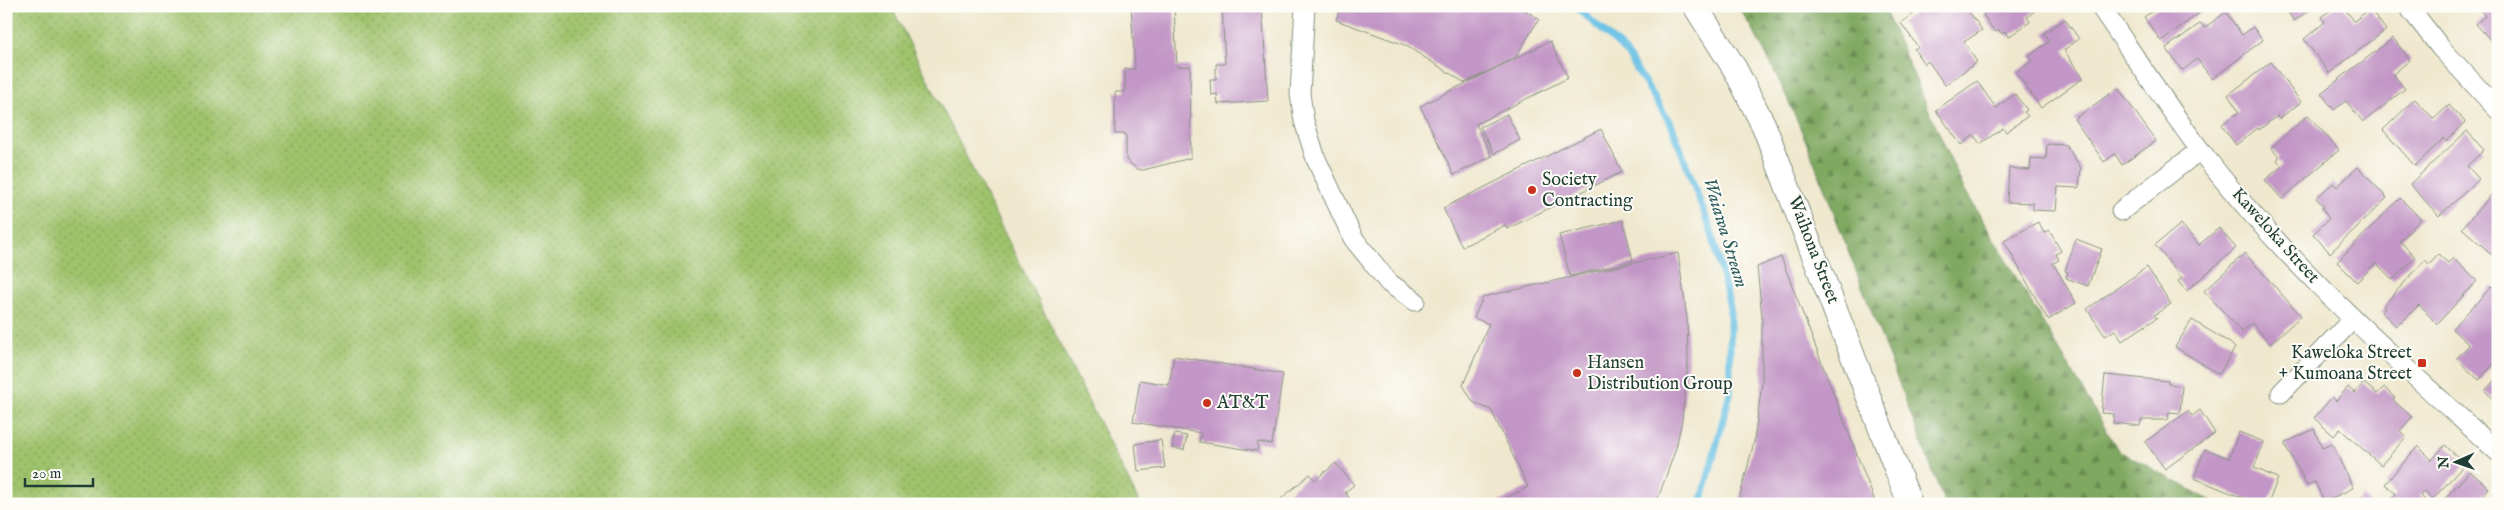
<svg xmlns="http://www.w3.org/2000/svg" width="2504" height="510" viewBox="0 0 2504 510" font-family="'IM FELL English',serif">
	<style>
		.grass { fill: url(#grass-dots); stroke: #5f8050 }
		.forest { fill: url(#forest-firs); stroke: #4f724a }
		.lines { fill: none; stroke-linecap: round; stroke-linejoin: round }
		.stream { stroke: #66c0e4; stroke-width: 7 }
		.building { fill: #c296c6 }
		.minor-casing { stroke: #879281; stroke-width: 21 }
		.tertiary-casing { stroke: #879281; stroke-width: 26 }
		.minor { stroke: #fff; stroke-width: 19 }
		.tertiary { stroke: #fff; stroke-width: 24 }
		.poi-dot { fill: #c8321e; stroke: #fdfcf7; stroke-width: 2 }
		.labels { text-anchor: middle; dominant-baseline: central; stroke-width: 4; stroke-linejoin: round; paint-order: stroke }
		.poi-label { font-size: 18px; fill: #1f3d34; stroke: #fdfcf7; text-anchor: start }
		.street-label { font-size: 18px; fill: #1f3d34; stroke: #fdfcf7 }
		.water-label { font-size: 19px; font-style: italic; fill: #315e60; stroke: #fdfcf7 }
	</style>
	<defs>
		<pattern id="grass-dots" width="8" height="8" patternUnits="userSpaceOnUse" patternTransform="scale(1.25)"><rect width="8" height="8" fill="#9fc26c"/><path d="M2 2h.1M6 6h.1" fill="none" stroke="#819f5a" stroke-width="1.8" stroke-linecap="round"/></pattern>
		<pattern id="forest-firs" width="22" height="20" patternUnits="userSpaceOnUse" patternTransform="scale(1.25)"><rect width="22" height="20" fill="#7fa860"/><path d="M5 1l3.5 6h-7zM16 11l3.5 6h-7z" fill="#678a50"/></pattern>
	</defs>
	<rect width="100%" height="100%" fill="#fdfcf7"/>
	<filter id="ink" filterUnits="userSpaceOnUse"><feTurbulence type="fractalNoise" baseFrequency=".02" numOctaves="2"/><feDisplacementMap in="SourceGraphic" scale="10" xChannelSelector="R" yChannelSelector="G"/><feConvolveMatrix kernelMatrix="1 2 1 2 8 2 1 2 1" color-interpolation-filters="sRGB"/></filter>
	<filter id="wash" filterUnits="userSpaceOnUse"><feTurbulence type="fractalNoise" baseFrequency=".0096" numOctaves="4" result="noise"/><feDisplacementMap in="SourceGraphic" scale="20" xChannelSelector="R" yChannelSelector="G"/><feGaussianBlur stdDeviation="1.12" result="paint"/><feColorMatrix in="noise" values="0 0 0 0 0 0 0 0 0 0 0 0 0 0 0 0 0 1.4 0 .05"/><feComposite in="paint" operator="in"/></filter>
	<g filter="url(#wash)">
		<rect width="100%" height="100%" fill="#efe8ce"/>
		<path class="grass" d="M6,6H891L1140,504H6Z"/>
		<path class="forest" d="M1738,6H1883L1963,187L2118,450L2217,504H1945C1912,417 1879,331 1846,245C1815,163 1785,80 1738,6Z"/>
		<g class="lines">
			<path class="stream" d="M1575,6L1625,51L1672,126L1712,234L1730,307V393L1701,504"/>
		</g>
		<g id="blocks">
			<g class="building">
				<path d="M1131,6H1174L1177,67L1190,66L1191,158L1143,170L1137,169L1126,160V134H1115V92H1125V69H1135Z"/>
				<path d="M1222,6H1262L1268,101L1218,104L1217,94L1211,95L1210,79H1216V64H1225Z"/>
				<path d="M1341,6H1518L1539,19L1515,58L1465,83L1405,45L1336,20Z"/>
				<path d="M1924,6H1965L1982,30L1964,42L1977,62L1945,85L1928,61L1924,64L1914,49L1918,47L1901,23Z"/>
				<path d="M1984,6H2041L2027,17L2030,22L2008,37L2005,31L2002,34L1999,30L1995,32L1983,15L1987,12Z"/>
				<path d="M2160,6H2209L2161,41L2144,17Z"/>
				<path d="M2284,6H2315L2294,21Z"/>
				<path d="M2336,6H2343L2354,21L2370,9L2386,30L2329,73L2304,39L2325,22L2321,17Z"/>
				<path d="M2477,6H2498V39L2493,43L2476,24L2485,16Z"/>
				<path d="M2226,12L2242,35L2253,27L2263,40L2212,79L2197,59L2183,70L2181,69L2166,48L2201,23L2204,28Z"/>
				<path d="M2065,19L2079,39L2064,50L2083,78L2041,108L2016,72L2033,60L2029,56L2050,41L2044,33Z"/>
				<path d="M2393,38L2410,60L2393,74L2405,89L2363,122L2346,101L2334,110L2321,93Z"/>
				<path d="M1550,41L1568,78L1476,124L1492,156L1454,175L1420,106Z"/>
				<path d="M2271,62L2301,102L2279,119L2277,116L2259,130L2258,128L2236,145L2221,125L2239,112L2228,95Z"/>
				<path d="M1977,81L1996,108L2015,94L2027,110L2024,112L2028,116L2006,132L2003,128L1980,144L1974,135L1961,145L1936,110Z"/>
				<path d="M2118,88L2156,141L2122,165L2115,154L2104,162L2074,119Z"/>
				<path d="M2415,99L2434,119L2449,105L2465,122L2446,141L2444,138L2415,166L2383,130Z"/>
				<path d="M1507,114L1520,140L1494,154L1480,127Z"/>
				<path d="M2308,115L2339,150L2282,199L2265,180L2282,166L2277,160L2279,157L2271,148Z"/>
				<path d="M1601,129L1622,172L1507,229L1505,225L1462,247L1443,208Z"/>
				<path d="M2467,131L2484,150L2467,166L2479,179L2439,216L2410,184Z"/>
				<path d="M2047,144L2066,145L2081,168L2079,186L2078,188L2058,187L2056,211L2033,210V203L2007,202L2009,168L2030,170L2031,158L2046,159Z"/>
				<path d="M2358,167L2387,198L2330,253L2313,234L2329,219L2322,208L2324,207L2316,198L2333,183L2337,187Z"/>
				<path d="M2498,187V260L2462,228Z"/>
				<path d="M2400,198L2421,219L2400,241L2415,257L2393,280L2376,263L2357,282L2337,262Z"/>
				<path d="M1623,220L1633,261L1570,276L1559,235Z"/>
				<path d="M2038,222L2044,233L2049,230L2061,251L2056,254L2059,260L2053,263L2076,303L2048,320L2004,241Z"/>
				<path d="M2181,224L2199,245L2219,228L2236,248L2186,291L2178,281L2182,278L2155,245Z"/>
				<path d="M2076,239L2102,249L2088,286L2066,278L2068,272L2065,271Z"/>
				<path d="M1678,253L1687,319L1688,361L1682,420L1676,448L1656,504H1495L1528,487L1491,410L1473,402L1463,385L1489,324L1474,318L1483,297Z"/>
				<path d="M2245,253L2301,316L2270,344L2252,323L2242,332L2204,291Z"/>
				<path d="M2438,254L2448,263L2453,258L2477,281L2437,324L2419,305L2401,323L2400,322L2396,326L2381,312L2385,308L2383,306L2425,260L2429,264Z"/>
				<path d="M1781,257L1876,504H1738L1754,442L1762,383V316L1757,267Z"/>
				<path d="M2147,267L2171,304L2154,315L2157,318L2122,341L2115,330L2105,336L2087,309Z"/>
				<path d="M2492,286L2498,291V359L2479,380L2456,359L2469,345L2452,329Z"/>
				<path d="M2192,320L2230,343L2235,348L2219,374L2175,347Z"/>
				<path d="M1174,356L1283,374L1272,444L1258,442L1257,451L1199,442L1201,433L1133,422L1140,380L1169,385Z"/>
				<path d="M2105,375L2168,381V384L2182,386L2180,413L2169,412L2168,420H2141L2140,426L2113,423L2114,414L2101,413Z"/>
				<path d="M2498,376V403L2485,391Z"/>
				<path d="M2364,383L2377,394L2384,387L2395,398L2393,400L2412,417L2400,431L2406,437L2381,465L2340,429L2334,436L2314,418L2332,397L2336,401L2348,387L2355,393Z"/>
				<path d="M2200,410L2215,433L2165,469L2145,442L2188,411L2192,416Z"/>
				<path d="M2314,429L2322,448L2332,444L2353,488L2324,502L2315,482L2307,485L2285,445V443Z"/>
				<path d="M2239,432L2264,442L2254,468L2278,478L2268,504H2258L2194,478L2205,449L2229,458Z"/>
				<path d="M1175,434L1187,436L1184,450L1172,448Z"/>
				<path d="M1161,440L1165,468L1138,471L1135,444Z"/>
				<path d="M2445,445L2465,464L2433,499L2424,491L2420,495L2427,502L2425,504H2387L2396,494L2385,484L2418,446L2432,460Z"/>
				<path d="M1336,463L1354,485L1345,492L1354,504H1275L1310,474L1315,480Z"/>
				<path d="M2470,471L2489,488L2475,504H2440Z"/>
				<path d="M2362,496L2371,504H2355Z"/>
			</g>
		</g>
	</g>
	<g filter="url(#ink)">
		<use href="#blocks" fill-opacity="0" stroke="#879281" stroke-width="1"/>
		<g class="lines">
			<g class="minor-casing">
				<g id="minor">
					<path d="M1305,6L1300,94L1304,121L1316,159L1353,238L1389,283L1415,301"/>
					<path d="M2100,6C2133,54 2165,103 2200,150C2285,263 2394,357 2498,452"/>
					<path d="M2408,6L2440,47L2498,110"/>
					<path d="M2121,211L2200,150"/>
					<path d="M2281,393L2352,320"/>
				</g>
			</g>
			<g class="tertiary-casing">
				<path id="tertiary" d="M1695,6L1735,69L1764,126L1910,504"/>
			</g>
			<use href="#minor" class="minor"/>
			<use href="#tertiary" class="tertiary"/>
		</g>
	</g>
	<g class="poi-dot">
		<circle cx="1532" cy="190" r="5"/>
		<rect x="2417" y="358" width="10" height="10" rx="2.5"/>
		<circle cx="1577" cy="373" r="5"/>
		<circle cx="1207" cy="403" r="5"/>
	</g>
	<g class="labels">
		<g class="poi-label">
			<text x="1542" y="180">Society<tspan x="1542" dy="21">Contracting</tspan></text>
			<text x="2412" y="353" text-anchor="end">Kaweloka Street<tspan x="2412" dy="21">+ Kumoana Street</tspan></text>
			<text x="1587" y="363">Hansen<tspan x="1587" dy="21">Distribution Group</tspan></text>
			<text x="1217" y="403">AT&amp;T</text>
		</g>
		<g class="street-label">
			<text transform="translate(2275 236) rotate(48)">Kaweloka Street</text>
			<text transform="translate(1813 250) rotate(69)">Waihona Street</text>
		</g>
		<g class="water-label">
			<text transform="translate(1725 233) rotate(73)">Waiawa Stream</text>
		</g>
	</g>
	<rect width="2504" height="510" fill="none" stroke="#fdfcf7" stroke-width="25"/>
	<g transform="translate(2456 462) rotate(268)" stroke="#fdfcf7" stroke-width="4" paint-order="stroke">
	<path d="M0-4L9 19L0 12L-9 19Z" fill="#1f3d34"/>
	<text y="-8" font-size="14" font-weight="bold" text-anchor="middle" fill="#1f3d34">N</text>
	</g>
	<path d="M25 478v8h68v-8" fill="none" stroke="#1f3d34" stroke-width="2.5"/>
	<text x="32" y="478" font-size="15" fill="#1f3d34" stroke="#fdfcf7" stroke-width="4" paint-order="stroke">20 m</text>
</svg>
